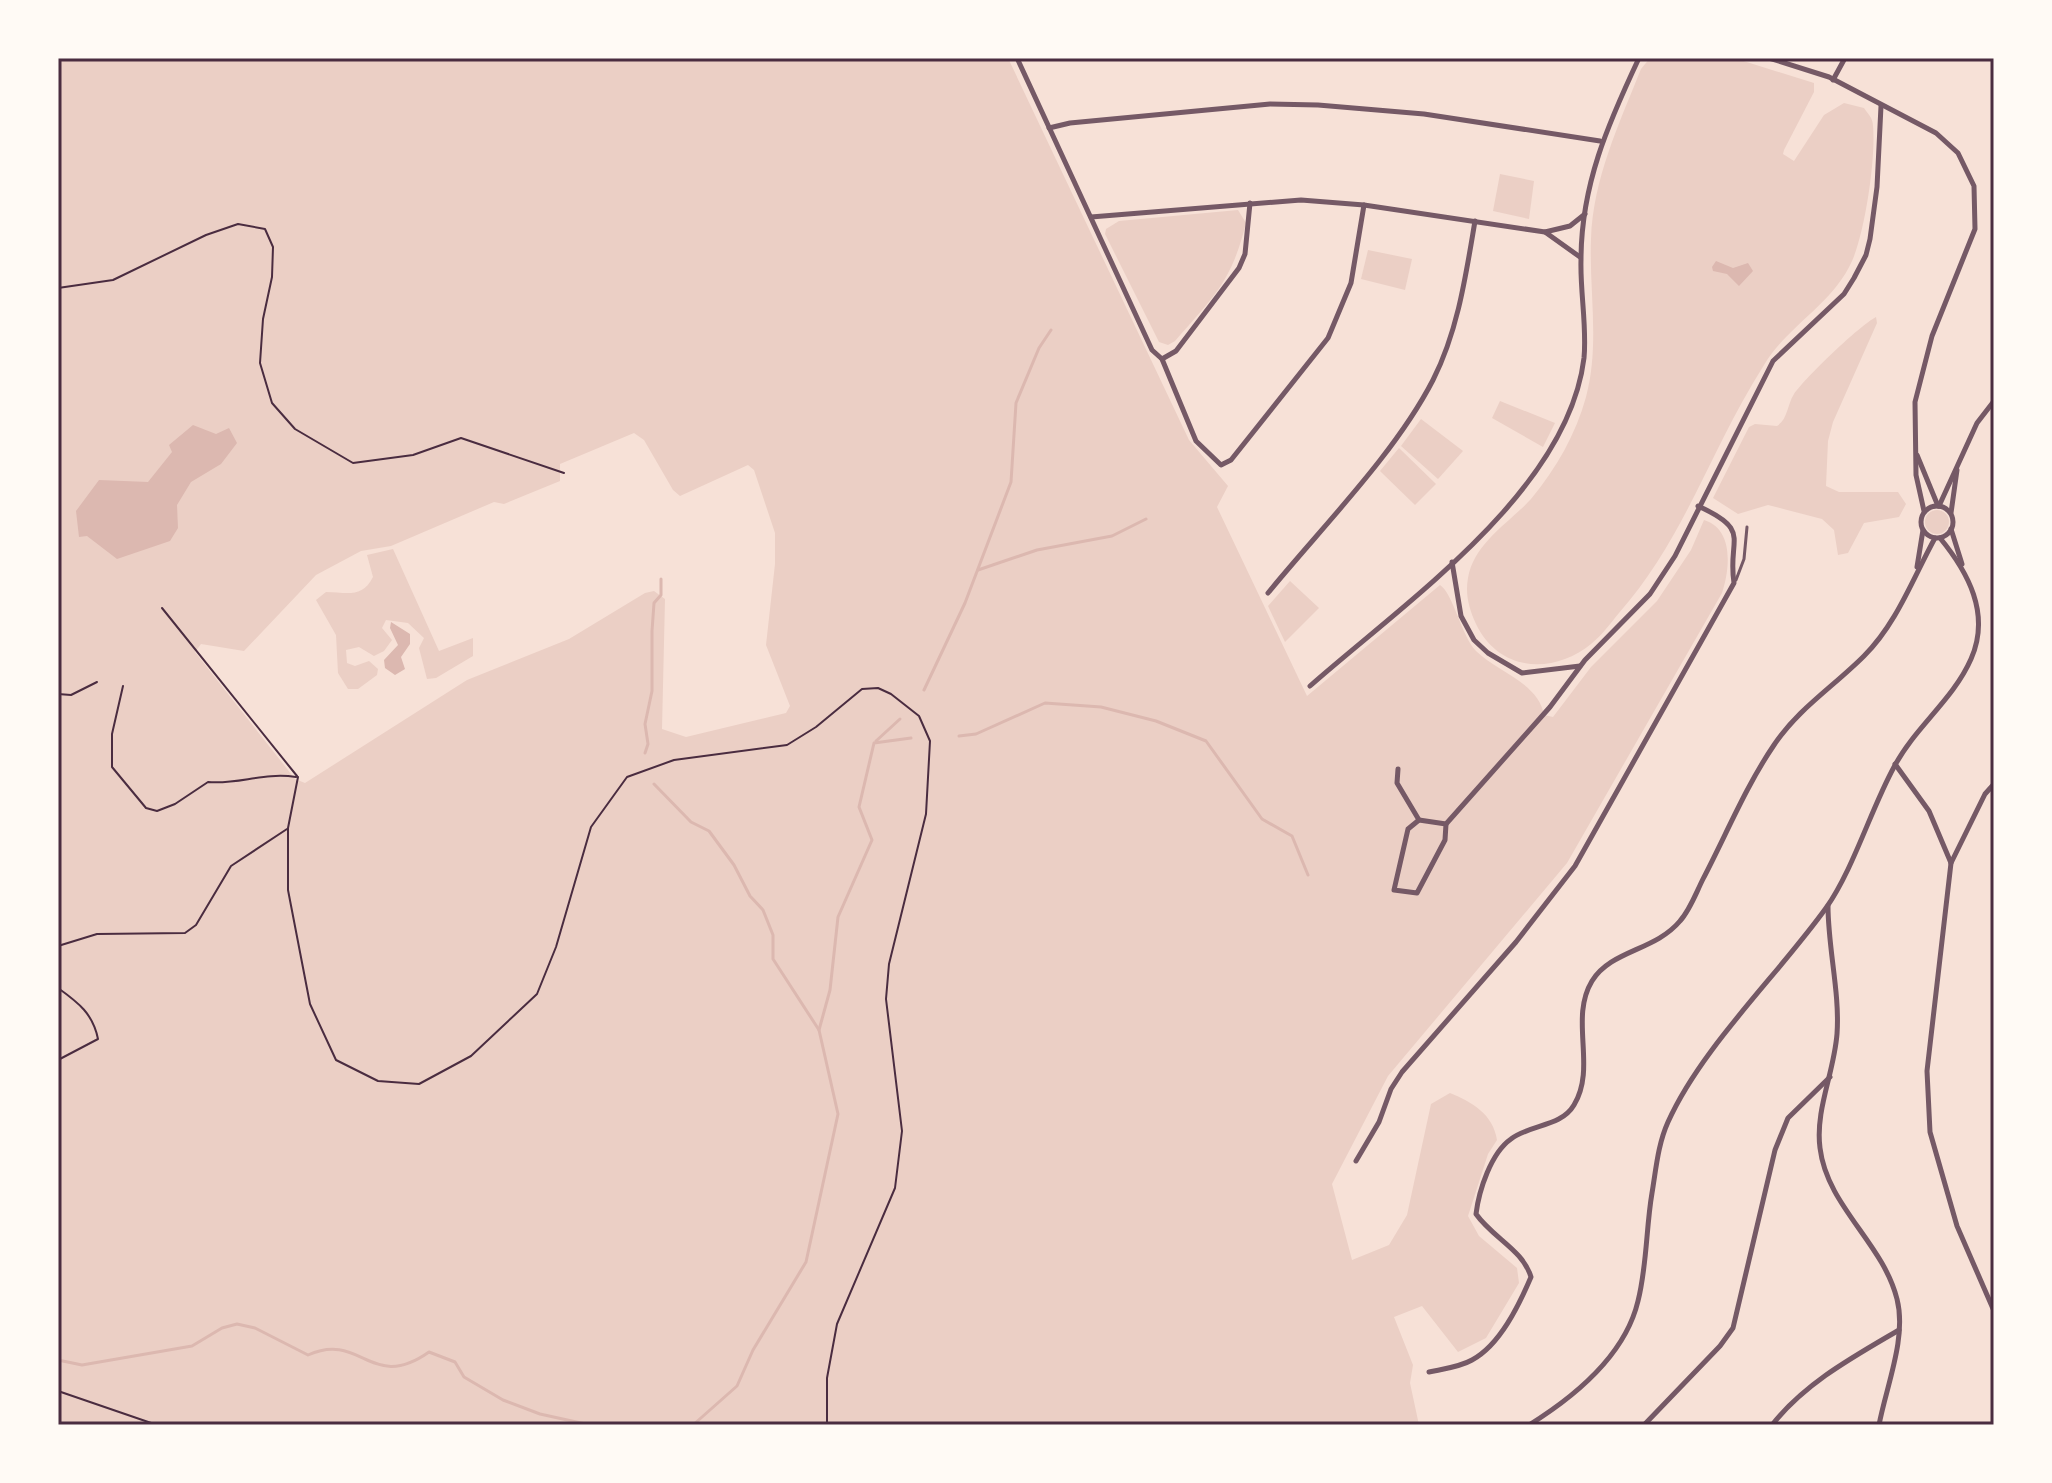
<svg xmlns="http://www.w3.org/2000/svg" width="2052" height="1483" viewBox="0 0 2052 1483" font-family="Cabin,sans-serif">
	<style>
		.green { fill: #ebcfc5; fill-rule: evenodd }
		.water { fill: #dcb8b0 }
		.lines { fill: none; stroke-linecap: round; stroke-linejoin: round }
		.stream { stroke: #dcb8b0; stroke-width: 3 }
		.path { stroke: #4a2c40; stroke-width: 2 }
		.service { stroke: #755966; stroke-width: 3 }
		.minor { stroke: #755966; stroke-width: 5 }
		.neatline { fill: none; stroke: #4a2c40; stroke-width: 3 }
	</style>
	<rect width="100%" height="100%" fill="#f7e1d7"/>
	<g class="green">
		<path d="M58,58H1008L1189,440L1228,486L1217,507L1307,696L1440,585C1453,593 1461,635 1476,651C1496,671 1539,683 1544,715L1553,717L1591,667L1657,601L1691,550L1704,520C1734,529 1730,569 1722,593L1567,863L1388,1076L1332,1184L1352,1260L1389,1245L1407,1215L1431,1104L1450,1093C1472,1102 1493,1114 1497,1140L1488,1154L1468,1216L1479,1236L1517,1268L1519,1283L1486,1338L1458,1352L1422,1306L1394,1317L1413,1365L1410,1383L1419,1425H58ZM634,433L644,440L673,490L680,496L748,465L754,470L775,533V564L766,645L790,706L786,713L686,737L662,729L665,599L654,591L645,593L569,639L467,680L305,783L295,779L195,652L201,644L244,651L316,575L361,551L391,546L494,502L504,504L560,481V464Z"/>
		<path d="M1650,58H1734L1814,83V92L1784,150L1783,154L1794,161L1824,115L1844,103L1864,108C1868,114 1873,118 1873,126C1876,158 1865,232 1852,261C1833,304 1788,325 1764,365C1711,448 1685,538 1619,613C1610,624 1602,635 1591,644C1553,675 1499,672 1476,624C1469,609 1465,594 1468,578C1474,543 1509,523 1531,499C1556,469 1576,434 1586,397C1600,345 1589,292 1591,239C1593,179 1619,124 1641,69Z"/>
		<path d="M1500,174L1534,181L1529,219L1493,211Z"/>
		<path d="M1238,210L1246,223C1231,283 1214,296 1175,341L1168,345L1159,342L1105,234L1106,229L1119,221Z"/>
		<path d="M1368,250L1412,259L1405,290L1361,279Z"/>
		<path d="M1876,317L1877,323L1833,422L1828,441L1826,486L1839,492H1898L1906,504L1899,517L1864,523L1848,553L1838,555L1834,530L1822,519L1768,505L1738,514L1713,498L1749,427L1755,424L1777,426C1788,419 1787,405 1794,394C1806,377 1859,326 1876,317Z"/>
		<path d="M1500,401L1555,423L1543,447L1492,418Z"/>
		<path d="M1421,419L1463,451L1438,479L1401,446Z"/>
		<path d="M1399,448L1436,484L1415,505L1380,471Z"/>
		<circle cx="1937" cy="522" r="12"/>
		<path d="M393,549L439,651L473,638V656L436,678L427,679L419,648L424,638L408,623L386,620L382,628L392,640L384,651L374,656L359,647L346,650L347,663L355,666L369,661L378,669L377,675L358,689H348L338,673L336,635L316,600L326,592C346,592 362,599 373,577L367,555Z"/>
		<path d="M1290,581L1319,608L1285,642L1268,606Z"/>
	</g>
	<g class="water">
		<path d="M1716,261L1733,268L1748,263L1753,271L1739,286L1727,274L1713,271L1712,267Z"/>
		<path d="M193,425L216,434L229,428L237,443L221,464L191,482L177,505L178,528L170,541L117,559L87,536L79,537L76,511L99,480L148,482L172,452L169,445Z"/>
		<path d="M391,622L410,634V644L401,657L405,669L395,675L385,668L384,660L398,645L390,628Z"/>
	</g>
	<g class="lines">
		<g class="stream">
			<path d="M978,570L1037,550L1112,536L1146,519"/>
			<path d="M924,690L965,603L1011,482L1016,403L1039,348L1051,330"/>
			<path d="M959,736L976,734L1045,703L1101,707L1156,721L1206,741L1262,819L1292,836L1308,875"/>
			<path d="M876,741L900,719"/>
			<path d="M645,753L648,744L645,724L652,691V631L654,603L661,595V579"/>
			<path d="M654,784L691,822L709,831L734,865L750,896L763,910L773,935V959L819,1030L838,1114L806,1262L753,1350L737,1386L693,1425"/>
			<path d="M819,1030L830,990L838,917L872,840L859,807L874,743L911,738"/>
			<path d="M58,1360L82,1365L192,1346L222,1328L237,1324L255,1328L308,1355C362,1331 371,1393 429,1352L455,1362L464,1377L503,1400L540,1414L590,1425"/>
		</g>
		<g class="path">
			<path d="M58,288L113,280L206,235L238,224L265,229L273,247L272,277L263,319L260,363L272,403L295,429L353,463L413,455L461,438L564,473"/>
			<path d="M162,608L297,776"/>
			<path d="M123,686L112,734V767L146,808L157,811L175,804L208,782C238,785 263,772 296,777"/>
			<path d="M58,694L71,695L97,682"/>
			<path d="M298,777L288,828V890L310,1004L336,1060L378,1081L419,1084L471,1056L537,994L556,947L591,827L627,777L674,760L787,745L816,727L862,689L878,688L891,694L919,716L930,741L926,814L889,964L886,999L902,1131L895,1188L837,1324L827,1378V1425"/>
			<path d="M58,946L97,934L185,933L196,925L231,866L287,829"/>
			<path d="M58,988C79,1003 93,1014 98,1039L58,1060"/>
			<path d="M58,1391L157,1425"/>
		</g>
		<path class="service" d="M1736,580L1744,559L1747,527"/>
		<g class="minor">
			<path d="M1017,58L1152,350L1162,359L1196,441L1221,465L1231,460L1328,338L1351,283L1364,205"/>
			<path d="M1769,58L1829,77L1936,133L1958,153L1974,186L1975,229L1932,336L1915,402L1916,475L1924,511"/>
			<path d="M1833,80L1845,58"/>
			<path d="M1049,128L1070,123L1270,104L1318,105L1424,114L1600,141"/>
			<path d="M1091,217L1301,200L1364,205L1545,232"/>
			<path d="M1580,257L1545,232L1570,226L1585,214"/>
			<path d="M1162,359L1176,351L1239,268L1245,254L1250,203"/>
			<path d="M1917,455L1938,506"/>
			<circle cx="1937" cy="522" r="16"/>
			<path d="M1939,506L1977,423L1994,401"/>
			<path d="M1951,513L1957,470"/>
			<path d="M1951,529L1962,564"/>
			<path d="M1452,562L1461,616L1474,640L1488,653L1522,673L1580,666"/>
			<path d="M1917,567L1923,530"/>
			<path d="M1268,593C1321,528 1395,454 1433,380C1458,331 1466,274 1475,221"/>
			<path d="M1310,686C1405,602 1568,491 1584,358C1587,326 1580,292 1581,260C1581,185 1608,124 1639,58"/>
			<path d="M1895,764L1929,811L1951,863L1927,1071L1930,1132L1957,1226L1994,1311"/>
			<path d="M1398,769L1397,783L1419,820"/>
			<path d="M1419,820L1446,824L1445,840L1417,893L1394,890L1408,829Z"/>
			<path d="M1446,824L1550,707L1585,660L1650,594L1675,556L1773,361L1844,294L1854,278L1866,255L1870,239L1877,187L1881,106"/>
			<path d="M1951,863L1985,794L1994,784"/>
			<path d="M1828,906C1828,948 1840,993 1837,1034C1834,1073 1815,1110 1820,1148C1827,1206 1883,1243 1897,1299C1907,1338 1886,1387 1879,1425"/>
			<path d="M1356,1161L1379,1122L1391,1089L1402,1072L1516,942L1575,866L1734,583C1727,538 1753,531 1698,506"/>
			<path d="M1429,1372C1443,1369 1460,1367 1472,1360C1500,1345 1519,1305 1531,1277C1523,1250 1493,1238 1476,1214C1479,1190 1491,1153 1511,1139C1531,1124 1561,1127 1574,1105C1597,1067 1569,1019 1592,981C1611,950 1655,951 1680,921C1690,910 1696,893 1703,879C1726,835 1746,786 1774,745C1798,709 1833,687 1864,656C1897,623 1913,578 1935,538"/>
			<path d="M1529,1425C1574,1397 1625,1356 1638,1301C1647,1266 1646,1228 1652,1193C1656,1169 1658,1144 1668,1122C1701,1048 1778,975 1826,908C1853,870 1871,809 1894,767C1915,727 1953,700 1971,659C1991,614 1968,572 1940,538"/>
			<path d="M1644,1425L1720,1346L1733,1328L1775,1150L1788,1118L1830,1077"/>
			<path d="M1772,1425C1805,1383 1853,1357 1899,1330"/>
		</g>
	</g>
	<rect width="2052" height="1483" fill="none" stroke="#fffaf5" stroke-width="120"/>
	<rect x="60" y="60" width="1932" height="1363" class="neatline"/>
</svg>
